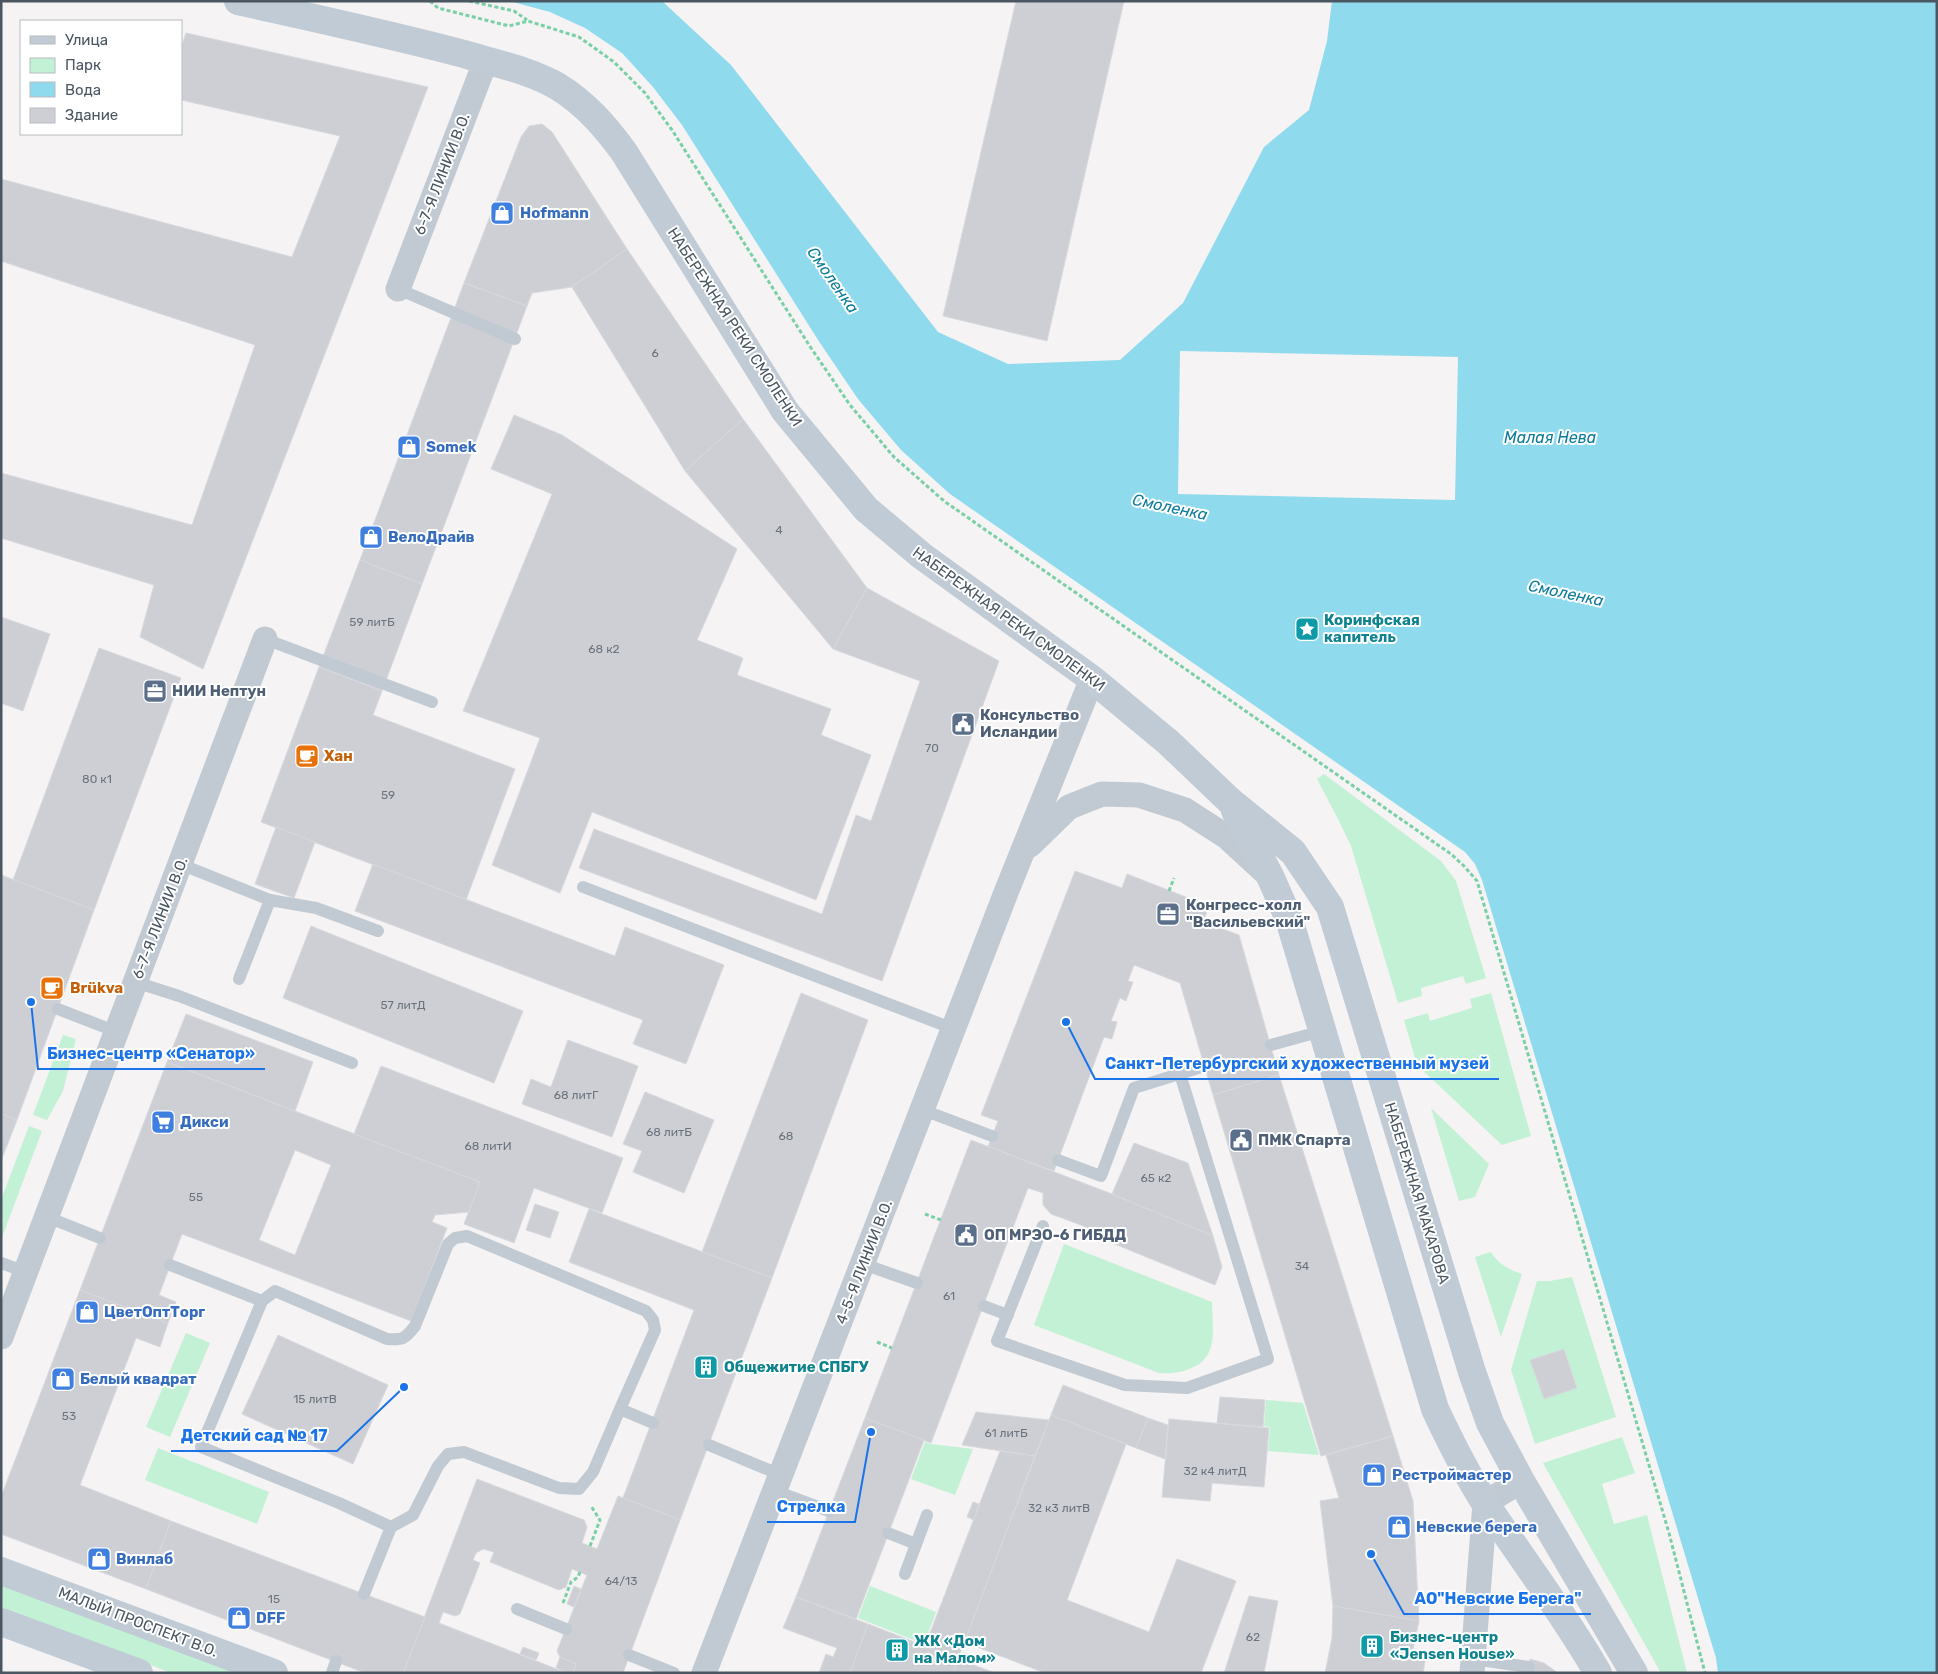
<svg xmlns="http://www.w3.org/2000/svg" width="1938" height="1674" viewBox="0 0 1938 1674" font-family="Rubik,sans-serif">
	<style>
		.green { fill: #c3f1d5; fill-rule: evenodd }
		.water { fill: #90daee }
		.pier { fill: #f5f3f3 }
		.building { fill: #cdcfd5; stroke: #d7d9de; fill-rule: evenodd }
		.lines { fill: none; stroke-linecap: round; stroke-linejoin: round }
		.path { stroke: #7ad0a6; stroke-width: 3; stroke-dasharray: 4 2.5; stroke-linecap: butt }
		.service { stroke: #c1cad2; stroke-width: 12 }
		.minor { stroke: #c1cad2; stroke-width: 25 }
		.secondary { stroke: #c1cbd6; stroke-width: 28 }
		.labels { text-anchor: middle; dominant-baseline: central; stroke-width: 4; stroke-linejoin: round; paint-order: stroke }
		.number-label { font-size: 12px; fill: #6b747e }
		.street-label { font-size: 15px; fill: #4a5661; stroke: #fff }
		.shop-label { font-size: 15px; font-weight: bold; fill: #366cbe; stroke: #fff; text-anchor: start }
		.culture-label { font-size: 15px; font-weight: bold; fill: #0d838f; stroke: #fff; text-anchor: start }
		.service-label { font-size: 15px; font-weight: bold; fill: #4e5e75; stroke: #fff; text-anchor: start }
		.food-label { font-size: 15px; font-weight: bold; fill: #c56008; stroke: #fff; text-anchor: start }
		.water-label { font-size: 16px; font-style: italic; fill: #0c7c9b; stroke: #fff }
		.leader { fill: none; stroke: #1a73e8; stroke-width: 2 }
		.callout-dot { fill: #1a73e8; stroke: #fff; stroke-width: 2 }
		.callout-label { font-size: 16px; text-anchor: middle; font-weight: bold; fill: #1a73e8; stroke: #fff; stroke-width: 4; stroke-linejoin: round; paint-order: stroke }
	</style>
	<rect width="100%" height="100%" fill="#f5f3f3"/>
	<g class="green">
		<path d="M1324,774L1441,861L1456,881L1486,978L1466,984L1463,976L1421,988L1422,996L1398,1003L1351,846L1337,817L1317,779Z"/>
		<path d="M1491,993L1531,1136L1502,1145L1417,1065L1404,1020L1428,1013L1430,1021L1472,1008L1470,999Z"/>
		<path d="M63,1035L76,1039L63,1091L47,1120L33,1115Z"/>
		<path d="M1431,1108L1489,1164L1475,1197L1459,1201Z"/>
		<path d="M29,1126L42,1131L1,1240V1200Z"/>
		<path d="M1064,1244L1212,1302C1212,1329 1220,1358 1189,1369C1179,1373 1170,1374 1159,1373L1034,1325Z"/>
		<path d="M1491,1252C1499,1265 1508,1269 1522,1274L1501,1337L1475,1257Z"/>
		<path d="M1572,1277L1616,1417L1535,1444L1511,1370L1537,1281H1550ZM1564,1349L1577,1388L1544,1399L1531,1360Z"/>
		<path d="M186,1333L210,1343L170,1437L146,1427Z"/>
		<path d="M1266,1400L1303,1403L1319,1455L1268,1451L1270,1427L1264,1426Z"/>
		<path d="M1622,1437L1635,1473L1602,1484L1614,1524L1647,1515L1687,1673H1661L1543,1463Z"/>
		<path d="M925,1442L931,1444L973,1449L955,1495L911,1479Z"/>
		<path d="M158,1448L269,1492L257,1524L145,1480Z"/>
		<path d="M1,1583L234,1673H171L1,1607Z"/>
		<path d="M870,1586L936,1612L924,1644L858,1618Z"/>
	</g>
	<path class="water" d="M509,1H662L731,65L938,332L1008,364L1120,360L1183,303L1264,147L1309,110L1327,41L1332,1H1937V1673H1718L1716,1658L1482,880L1475,864L1465,852L950,494L901,450L858,399L820,343L682,125L653,87L622,53L585,28L550,12Z"/>
	<path class="pier" d="M1180,351L1458,357L1455,500L1178,494Z"/>
	<g class="building">
		<path d="M1016,1H1124L1047,341L943,316Z"/>
		<path d="M186,33L428,87L203,669L140,637L154,585L1,538V473L192,525L255,345L1,261V179L292,257L340,136L181,100V48Z"/>
		<path d="M542,124L552,132L627,249L572,287L532,293L527,306L464,283L521,137L529,126Z"/>
		<path d="M627,249L743,419L685,471L572,287Z"/>
		<path d="M464,283L527,306L422,584L360,560Z"/>
		<path d="M514,415L562,435L737,549L697,640L743,658L737,675L831,709L821,735L871,755L816,900L592,812L560,893L492,865L540,738L463,711L552,494L491,469Z"/>
		<path d="M743,419L867,588L833,649L685,471Z"/>
		<path d="M360,560L422,584L382,691L319,667Z"/>
		<path d="M867,588L999,661L882,981L579,868L594,829L822,914L856,815L871,821L920,681L833,649Z"/>
		<path d="M1,617L50,634L23,711L1,703Z"/>
		<path d="M99,648L181,678L94,910L13,880Z"/>
		<path d="M319,667L382,691L373,715L515,769L466,900L261,822Z"/>
		<path d="M276,827L315,842L294,898L255,884Z"/>
		<path d="M373,864L615,956L625,927L724,965L686,1064L633,1044L643,1020L355,911Z"/>
		<path d="M1075,871L1122,888L1127,874L1209,906L1203,922L1239,935L1279,1075L1213,1095L1180,983L1134,965L1128,981L1133,982L1126,1001L1120,998L1111,1021L1117,1022L1112,1039L1104,1037L1054,1171L988,1147L998,1121L981,1115Z"/>
		<path d="M1,875L94,910L17,1120L1,1114Z"/>
		<path d="M311,926L523,1011L494,1083L283,998Z"/>
		<path d="M801,993L868,1020L772,1278L702,1252Z"/>
		<path d="M186,1014L313,1062L295,1111L167,1062Z"/>
		<path d="M568,1040L638,1066L612,1137L522,1104L531,1079L551,1087Z"/>
		<path d="M167,1062L480,1182L469,1212L435,1215L432,1222L447,1228L411,1321L182,1234L159,1295L176,1302L168,1323L80,1290ZM295,1150L331,1165L295,1255L259,1240Z"/>
		<path d="M381,1066L623,1158L602,1213L534,1188L514,1243L464,1224L480,1182L354,1134Z"/>
		<path d="M1279,1075L1393,1436L1321,1456L1213,1095Z"/>
		<path d="M645,1092L714,1120L684,1193L633,1172L642,1151L623,1144Z"/>
		<path d="M1,1114L17,1120L1,1161Z"/>
		<path d="M971,1140L1112,1194L1213,1236L1222,1267L1215,1285L1095,1236L1097,1231L1051,1214L1043,1205V1193L1028,1188L931,1443L865,1418Z"/>
		<path d="M1134,1143L1188,1163L1213,1236L1112,1194Z"/>
		<path d="M535,1204L559,1212L550,1238L526,1230Z"/>
		<path d="M589,1209L772,1278L680,1520L623,1498L694,1310L569,1262Z"/>
		<path d="M80,1290L168,1323L160,1347L136,1338L80,1485L171,1521L146,1589L1,1534V1497Z"/>
		<path d="M278,1335L388,1385L353,1464L242,1414Z"/>
		<path d="M1564,1349L1577,1388L1544,1399L1530,1360Z"/>
		<path d="M1063,1385L1148,1418L1136,1448L1051,1415Z"/>
		<path d="M1220,1397L1265,1400L1263,1427L1217,1423Z"/>
		<path d="M976,1412L1049,1420L1035,1456L962,1445Z"/>
		<path d="M1051,1415L1126,1444L1067,1600L1149,1632L1177,1559L1236,1581L1201,1673H1045L964,1642Z"/>
		<path d="M865,1418L924,1440L856,1619L796,1597Z"/>
		<path d="M1148,1418L1168,1425L1165,1459L1136,1448Z"/>
		<path d="M1169,1419L1269,1428L1264,1487L1212,1483L1210,1501L1162,1497Z"/>
		<path d="M1393,1436L1413,1501L1419,1621L1333,1606L1320,1501L1339,1498L1326,1455Z"/>
		<path d="M1000,1451L1035,1456L958,1659L925,1646Z"/>
		<path d="M477,1479L584,1520L587,1527L582,1543L597,1549L618,1496L680,1520L623,1673H573L576,1664L560,1657L557,1651L587,1575L572,1569L566,1587L559,1590L490,1562L494,1552L483,1549L476,1553L473,1560L480,1563L460,1614L455,1616L443,1612L439,1623L567,1673H403Z"/>
		<path d="M973,1502L979,1504L974,1520L967,1517Z"/>
		<path d="M171,1521L425,1617L403,1673H365L146,1589Z"/>
		<path d="M574,1586L581,1589L574,1607L567,1604Z"/>
		<path d="M1249,1596L1278,1601L1264,1673H1224Z"/>
		<path d="M796,1597L868,1624L850,1673H819L826,1654L833,1657L837,1648L783,1628Z"/>
		<path d="M1333,1606L1419,1621L1412,1654L1426,1656L1423,1673H1325L1332,1638Z"/>
		<path d="M868,1624L958,1659L953,1673H850Z"/>
		<path d="M523,1647L539,1653L536,1660L520,1654Z"/>
		<path d="M560,1657L576,1664L573,1673H567L556,1668Z"/>
		<path d="M958,1659L995,1673H953Z"/>
		<path d="M1530,1659L1544,1663L1558,1673H1528Z"/>
	</g>
	<g class="lines">
		<g class="path">
			<path d="M430,1L438,8L509,26L528,21L579,37L614,62L645,93L672,130L811,348L850,405L894,457L944,501L1451,854L1464,866L1477,881L1669,1533L1705,1673"/>
			<path d="M469,1L514,11L527,20"/>
			<path d="M1169,891L1174,878"/>
			<path d="M925,1214L941,1220"/>
			<path d="M877,1342L892,1348"/>
			<path d="M590,1546L600,1520L591,1506"/>
			<path d="M563,1603L571,1582L578,1577L580,1572"/>
		</g>
		<g class="service">
			<path d="M398,289L515,339"/>
			<path d="M265,639L432,702"/>
			<path d="M180,864L270,900L316,908L378,931"/>
			<path d="M583,887L954,1029"/>
			<path d="M239,979L270,900"/>
			<path d="M135,982L179,996L352,1063"/>
			<path d="M58,1009L117,1032"/>
			<path d="M1271,1045L1322,1031"/>
			<path d="M923,1110L992,1136"/>
			<path d="M1058,1160L1101,1176L1134,1088L1205,1066"/>
			<path d="M47,1217L100,1238"/>
			<path d="M1043,1226L997,1341L1125,1385L1187,1388L1268,1359L1180,1074"/>
			<path d="M1,1263L26,1272"/>
			<path d="M863,1264L917,1283"/>
			<path d="M170,1265L262,1301"/>
			<path d="M984,1306L1008,1315"/>
			<path d="M620,1409L655,1330L653,1320L646,1311L467,1236L455,1238L448,1244L415,1326C405,1339 403,1340 387,1339L275,1291L262,1301L201,1447L339,1503L391,1527L413,1515L438,1466L448,1454L464,1452L559,1488L579,1489L593,1472L620,1409L653,1423"/>
			<path d="M709,1445L781,1475"/>
			<path d="M775,1491L829,1511"/>
			<path d="M888,1533L916,1544"/>
			<path d="M905,1574L927,1515"/>
			<path d="M364,1594L391,1527"/>
			<path d="M517,1609L566,1629"/>
			<path d="M629,1655L674,1673"/>
			<path d="M1473,1659L1529,1667"/>
			<path d="M332,1673L336,1661"/>
		</g>
		<g class="minor">
			<path d="M398,289L486,60"/>
			<path d="M1030,845L1069,807L1102,794L1139,795L1185,810L1227,837L1265,872"/>
			<path d="M1,1337L265,639"/>
			<path d="M704,1673L1007,890L1092,679"/>
			<path d="M1472,1673L1485,1503L1521,1481"/>
		</g>
		<g class="secondary">
			<path d="M238,1C314,18 389,34 464,54C494,63 529,70 557,86C585,103 605,126 624,152L785,411L866,509L922,556L1092,679L1168,742L1230,801L1293,852L1330,907L1472,1372L1490,1423L1521,1481L1634,1673"/>
			<path d="M1235,811L1270,876L1289,919L1435,1409C1450,1441 1466,1473 1485,1503C1523,1560 1564,1614 1598,1673"/>
			<path d="M1,1571L274,1673"/>
			<path d="M1,1622L139,1673"/>
		</g>
	</g>
	<defs>
		<g id="shop-square" transform="scale(1.25)"><rect x="-9" y="-9" width="18" height="18" rx="4" fill="#3f7fe0" stroke="#fff"/><path d="M-5-2.5h2.3a2.7 3.5 0 0 1 5.4 0H5L5.5 6h-11ZM-1.5-2.5h3a1.5 2.3 0 0 0-3 0Z" fill="#fff"/></g>
		<g id="sight-square" transform="scale(1.25)"><rect x="-9" y="-9" width="18" height="18" rx="4" fill="#0f9aa8" stroke="#fff"/><path d="M0-6L1.8-2.2L6-1.7L2.9 1.2L3.7 5.4L0 3.3L-3.7 5.4L-2.9 1.2L-6-1.7L-1.8-2.2Z" fill="#fff"/></g>
		<g id="office-square" transform="scale(1.25)"><rect x="-9" y="-9" width="18" height="18" rx="4" fill="#5c6f8a" stroke="#fff"/><path d="M-6-3h4V-5.5h4V-3h4V5H-6ZM-1-4.5V-3h2v-1.5ZM-6 0V1H6V0Z" fill="#fff"/></g>
		<g id="civic-square" transform="scale(1.25)"><rect x="-9" y="-9" width="18" height="18" rx="4" fill="#5c6f8a" stroke="#fff"/><path d="M-.6-6.5H3V-4.5H.6V-3L4-1V1h2V6H-6V1h2V-1L-.6-3ZM-1.2 2.5V6h2.4V2.5Z" fill="#fff"/></g>
		<g id="cafe-square" transform="scale(1.25)"><rect x="-9" y="-9" width="18" height="18" rx="4" fill="#e8710a" stroke="#fff"/><path d="M-5.5-4.5H6V0H3Q3 3.5 0 3.5H-2.5Q-5.5 3.5-5.5 0ZM3-3.2v2h1.7v-2ZM-6 4.5H4V6H-6Z" fill="#fff"/></g>
		<g id="supermarket-square" transform="scale(1.25)"><rect x="-9" y="-9" width="18" height="18" rx="4" fill="#3f7fe0" stroke="#fff"/><path d="M-6-5.5h2.5l.6 2H6L4.5 2H-2.5L-4.4-4H-6ZM-1.5 3.2a1.3 1.3 0 1 0 .1 0ZM3 3.2a1.3 1.3 0 1 0 .1 0Z" fill="#fff"/></g>
		<g id="building-square" transform="scale(1.25)"><rect x="-9" y="-9" width="18" height="18" rx="4" fill="#0f9aa8" stroke="#fff"/><path d="M-4-6H4V6H1V3H-1V6H-4ZM-2.5-4.3h1.7v1.8h-1.7ZM.8-4.3h1.7v1.8H.8ZM-2.5-1h1.7V.8h-1.7ZM.8-1h1.7V.8H.8Z" fill="#fff"/></g>
	</defs>
	<g fill-rule="evenodd">
		<use href="#shop-square" x="502" y="213"/>
		<use href="#shop-square" x="409" y="447"/>
		<use href="#shop-square" x="371" y="537"/>
		<use href="#sight-square" x="1307" y="629"/>
		<use href="#office-square" x="155" y="691"/>
		<use href="#civic-square" x="963" y="724"/>
		<use href="#cafe-square" x="307" y="756"/>
		<use href="#office-square" x="1168" y="914"/>
		<use href="#cafe-square" x="52" y="988"/>
		<use href="#supermarket-square" x="163" y="1122"/>
		<use href="#civic-square" x="1241" y="1140"/>
		<use href="#civic-square" x="966" y="1235"/>
		<use href="#shop-square" x="87" y="1312"/>
		<use href="#building-square" x="706" y="1367"/>
		<use href="#shop-square" x="63" y="1379"/>
		<use href="#shop-square" x="1374" y="1475"/>
		<use href="#shop-square" x="1399" y="1527"/>
		<use href="#shop-square" x="99" y="1559"/>
		<use href="#shop-square" x="239" y="1618"/>
		<use href="#building-square" x="1372" y="1646"/>
		<use href="#building-square" x="897" y="1650"/>
	</g>
	<g class="labels">
		<g class="number-label">
			<text x="655" y="353">6</text>
			<text x="779" y="530">4</text>
			<text x="372" y="622">59 литБ</text>
			<text x="604" y="649">68 к2</text>
			<text x="932" y="748">70</text>
			<text x="97" y="779">80 к1</text>
			<text x="388" y="795">59</text>
			<text x="403" y="1005">57 литД</text>
			<text x="576" y="1095">68 литГ</text>
			<text x="669" y="1132">68 литБ</text>
			<text x="786" y="1136">68</text>
			<text x="488" y="1146">68 литИ</text>
			<text x="1156" y="1178">65 к2</text>
			<text x="196" y="1197">55</text>
			<text x="1302" y="1266">34</text>
			<text x="949" y="1296">61</text>
			<text x="315" y="1399">15 литВ</text>
			<text x="69" y="1416">53</text>
			<text x="1006" y="1433">61 литБ</text>
			<text x="1215" y="1471">32 к4 литД</text>
			<text x="1059" y="1508">32 к3 литВ</text>
			<text x="621" y="1581">64/13</text>
			<text x="274" y="1599">15</text>
			<text x="1253" y="1637">62</text>
		</g>
		<g class="street-label">
			<text transform="translate(442 174) rotate(-69)">6-7-Я ЛИНИИ В.О.</text>
			<text transform="translate(735 327) rotate(57)">НАБЕРЕЖНАЯ РЕКИ СМОЛЕНКИ</text>
			<text transform="translate(1009 619) rotate(36)">НАБЕРЕЖНАЯ РЕКИ СМОЛЕНКИ</text>
			<text transform="translate(160 918) rotate(-69)">6-7-Я ЛИНИИ В.О.</text>
			<text transform="translate(1417 1193) rotate(73)">НАБЕРЕЖНАЯ МАКАРОВА</text>
			<text transform="translate(864 1262) rotate(-69)">4-5-Я ЛИНИИ В.О.</text>
			<text transform="translate(138 1622) rotate(21)">МАЛЫЙ ПРОСПЕКТ В.О.</text>
		</g>
		<g class="shop-label">
			<text x="520" y="213">Hofmann</text>
			<text x="426" y="447">Somek</text>
			<text x="388" y="537">ВелоДрайв</text>
			<text x="180" y="1122">Дикси</text>
			<text x="104" y="1312">ЦветОптТорг</text>
			<text x="80" y="1379">Белый квадрат</text>
			<text x="1392" y="1475">Рестроймастер</text>
			<text x="1416" y="1527">Невские берега</text>
			<text x="116" y="1559">Винлаб</text>
			<text x="256" y="1618">DFF</text>
		</g>
		<g class="culture-label">
			<text x="1324" y="620">Коринфская<tspan x="1324" dy="17">капитель</tspan></text>
			<text x="724" y="1367">Общежитие СПБГУ</text>
			<text x="1390" y="1637">Бизнес-центр<tspan x="1390" dy="17">«Jensen House»</tspan></text>
			<text x="914" y="1641">ЖК «Дом<tspan x="914" dy="17">на Малом»</tspan></text>
		</g>
		<g class="service-label">
			<text x="172" y="691">НИИ Нептун</text>
			<text x="980" y="715">Консульство<tspan x="980" dy="17">Исландии</tspan></text>
			<text x="1186" y="905">Конгресс-холл<tspan x="1186" dy="17">"Васильевский"</tspan></text>
			<text x="1258" y="1140">ПМК Спарта</text>
			<text x="984" y="1235">ОП МРЭО-6 ГИБДД</text>
		</g>
		<g class="food-label">
			<text x="324" y="756">Хан</text>
			<text x="70" y="988">Brükva</text>
		</g>
		<g class="water-label">
			<text transform="translate(833 280) rotate(55)">Смоленка</text>
			<text x="1550" y="437">Малая Нева</text>
			<text transform="translate(1170 507) rotate(12)">Смоленка</text>
			<text transform="translate(1566 593) rotate(12)">Смоленка</text>
		</g>
	</g>
	<path class="leader" d="M31 1002L38 1069H265M1066 1022L1095 1079H1499M404 1387L337 1451H171M871 1432L855 1522H767M1371 1554L1404 1614H1591"/>
	<g class="callout-dot">
		<circle cx="31" cy="1002" r="5"/>
		<circle cx="1066" cy="1022" r="5"/>
		<circle cx="404" cy="1387" r="5"/>
		<circle cx="871" cy="1432" r="5"/>
		<circle cx="1371" cy="1554" r="5"/>
	</g>
	<g class="callout-label">
		<text x="151" y="1059">Бизнес-центр «Сенатор»</text>
		<text x="1297" y="1069">Санкт-Петербургский художественный музей</text>
		<text x="254" y="1441">Детский сад № 17</text>
		<text x="811" y="1512">Стрелка</text>
		<text x="1498" y="1604">АО"Невские Берега"</text>
	</g>
	<rect width="1938" height="1674" fill="none" stroke="#4a5661" stroke-width="5"/>
	<rect x="20" y="20" width="162" height="115" fill="#ffffff" stroke="#b7bbc0"/>
	<rect x="30" y="36" width="25" height="8" fill="#c1cbd6" stroke="#b7bbc0"/>
	<text x="65" y="45" font-size="15" fill="#4a5661">Улица</text>
	<rect x="30" y="58" width="25" height="15" fill="#c3f1d5" stroke="#b7bbc0"/>
	<text x="65" y="70" font-size="15" fill="#4a5661">Парк</text>
	<rect x="30" y="82" width="25" height="15" fill="#90daee" stroke="#b7bbc0"/>
	<text x="65" y="95" font-size="15" fill="#4a5661">Вода</text>
	<rect x="30" y="108" width="25" height="15" fill="#cdcfd5" stroke="#b7bbc0"/>
	<text x="65" y="120" font-size="15" fill="#4a5661">Здание</text>
</svg>
